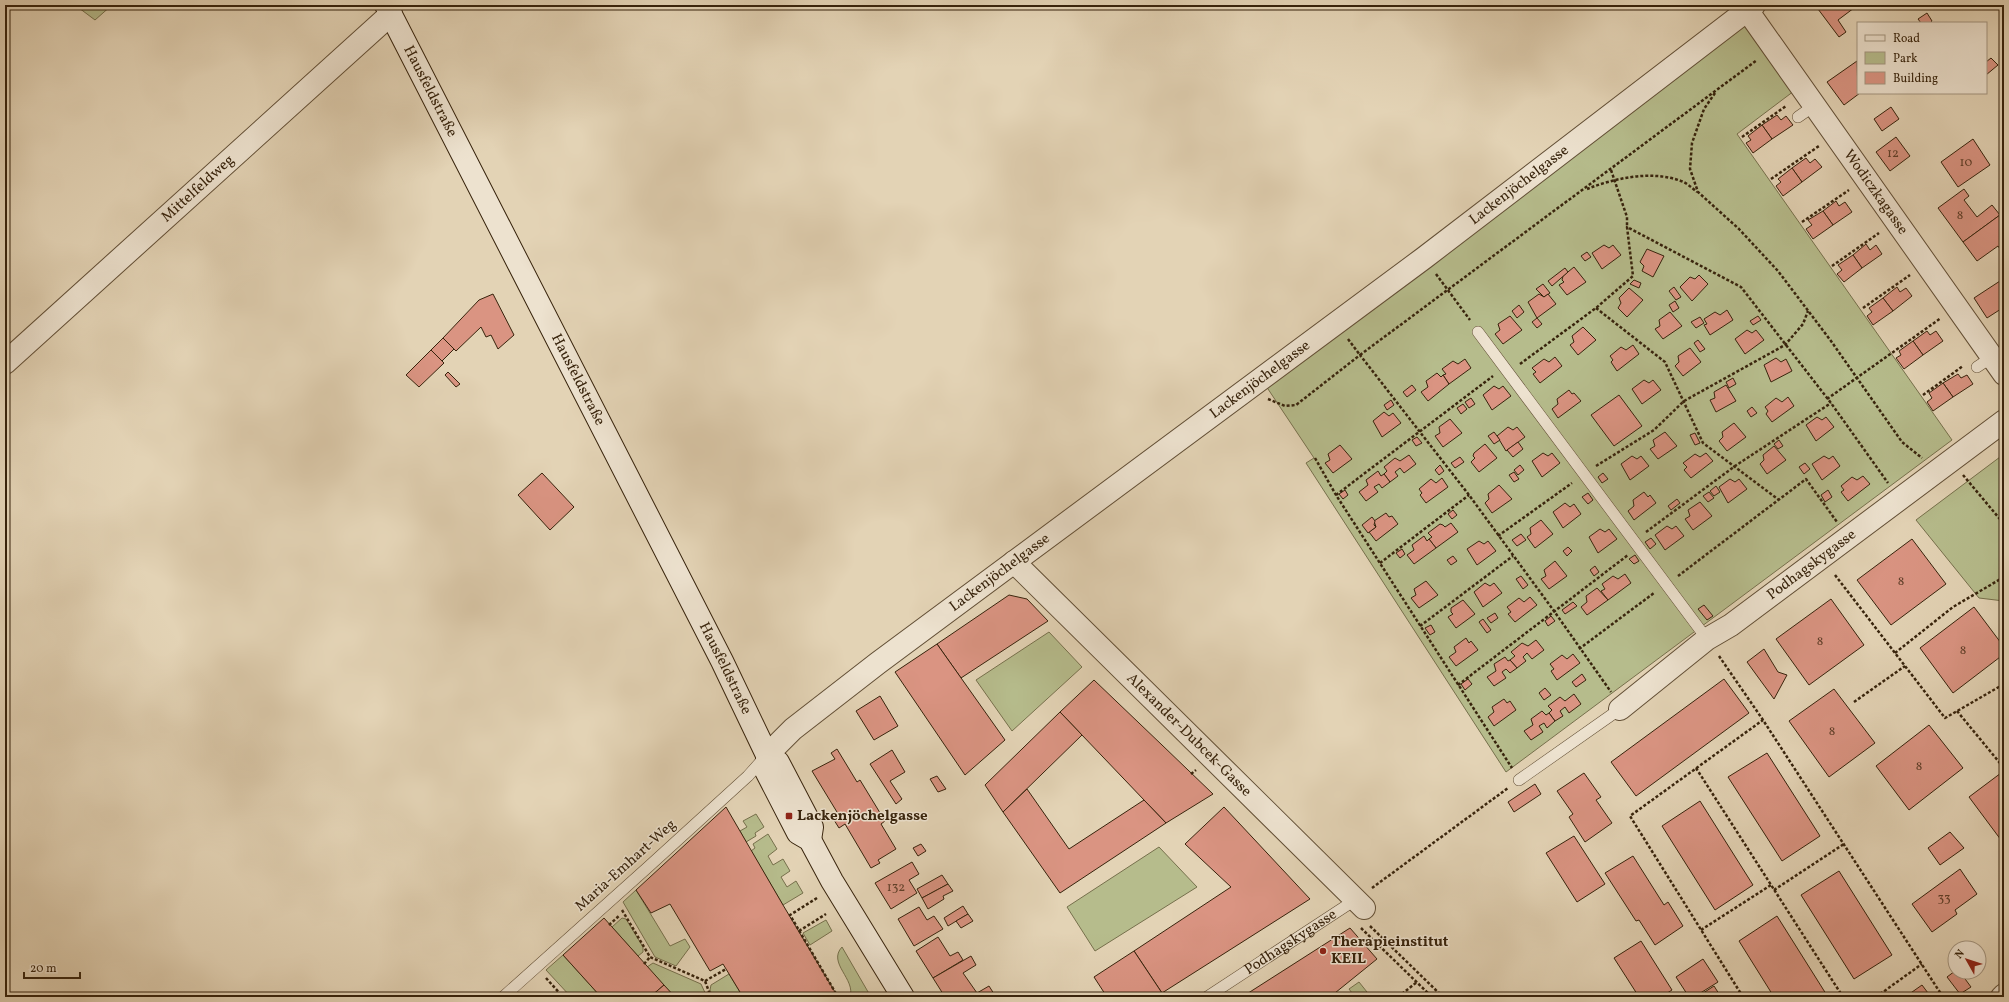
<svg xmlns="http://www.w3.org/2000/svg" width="2009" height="1002" viewBox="0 0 2009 1002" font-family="Vollkorn,serif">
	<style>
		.green { fill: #b6bc8c; stroke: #76704c }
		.building { fill: #da9482; stroke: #37230c }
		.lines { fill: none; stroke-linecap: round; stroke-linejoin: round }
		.lane-casing { stroke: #624f36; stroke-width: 12 }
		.street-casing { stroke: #624f36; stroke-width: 24 }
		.secondary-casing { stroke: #37230c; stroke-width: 24 }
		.path { stroke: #37230c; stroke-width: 2.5; stroke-dasharray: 3 2; stroke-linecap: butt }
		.lane { stroke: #ede2cf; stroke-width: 11 }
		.street { stroke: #ede2cf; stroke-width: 22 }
		.secondary { stroke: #ede2cf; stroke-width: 22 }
		.poi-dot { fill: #8f2418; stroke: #ede2cf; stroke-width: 1.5 }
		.labels { text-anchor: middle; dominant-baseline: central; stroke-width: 3; stroke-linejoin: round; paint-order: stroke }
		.number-label { font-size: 13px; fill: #603f2a }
		.street-label { font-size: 15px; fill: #37230c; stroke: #ede2cf }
		.poi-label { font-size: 15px; font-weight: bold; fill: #37230c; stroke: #ede2cf; text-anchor: start }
	</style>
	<rect width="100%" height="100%" fill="#e3d3b5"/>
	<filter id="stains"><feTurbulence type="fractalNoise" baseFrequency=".005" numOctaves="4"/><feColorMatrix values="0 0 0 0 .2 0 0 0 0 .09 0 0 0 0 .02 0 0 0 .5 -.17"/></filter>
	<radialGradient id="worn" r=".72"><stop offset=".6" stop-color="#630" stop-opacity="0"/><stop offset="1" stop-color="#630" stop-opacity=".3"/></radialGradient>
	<g class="green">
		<path d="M75,5H112L95,20Z"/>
		<path d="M1745,24L1794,91L1737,134L1952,440L1506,772L1306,463L1314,458L1266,386Z"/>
		<path d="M2004,454V601L1979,598L1916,520Z"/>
		<path d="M1049,632L1082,667L1012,731L976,680Z"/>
		<path d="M756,814L764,827L755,833L756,836L746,842L740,831L747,827L743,821Z"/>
		<path d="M768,834L777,849L768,856L773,865L783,859L790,871L781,877L787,887L796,881L803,893L783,905L751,851L755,848L753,844Z"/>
		<path d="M1159,847L1197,887L1095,951L1067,907Z"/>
		<path d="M636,890L670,946L685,939L690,947L676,966L655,957L623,902Z"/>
		<path d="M622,918L626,919L643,947V952L638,956L612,927Z"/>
		<path d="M826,920L832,931L810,945L803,933Z"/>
		<path d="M842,947L871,997H850C856,979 827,963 842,947Z"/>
		<path d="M563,955L601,997H571L546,970Z"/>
		<path d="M653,963L701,984L707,997H675L647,967Z"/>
		<path d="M729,974L743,997H713L710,990L711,985Z"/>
		<path d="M1359,982L1371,997H1355L1349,989Z"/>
	</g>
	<g class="building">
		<path d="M1815,5H1858L1838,20L1846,32L1839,37Z"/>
		<path d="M1927,13L1932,21L1930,23H1921L1918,19Z"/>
		<path d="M1991,58L1998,65L1986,75V62Z"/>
		<path d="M1857,61L1858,93H1860L1844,105L1827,82Z"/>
		<path d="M1891,107L1899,119L1882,131L1874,119Z"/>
		<path d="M1777,115L1781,120L1786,116L1793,125L1772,139L1762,125Z"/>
		<path d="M1762,125L1772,139L1753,153L1746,143L1751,140L1748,136Z"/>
		<path d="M1896,137L1910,156L1890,171L1876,152Z"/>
		<path d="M1973,139L1990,165L1958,187L1941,162Z"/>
		<path d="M1806,158L1810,163L1815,159L1822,167L1802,182L1792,168Z"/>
		<path d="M1792,168L1802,182L1783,196L1776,186L1781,182L1778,179Z"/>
		<path d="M1964,189L1969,196L1964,200L1977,217L1992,205L2000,215L1963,242L1938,208Z"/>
		<path d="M1836,201L1839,206L1845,202L1852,212L1833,225L1823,211Z"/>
		<path d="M1823,211L1833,225L1813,239L1806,229L1812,225L1808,220Z"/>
		<path d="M2004,212V255L1998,246L1977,261L1963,242Z"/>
		<path d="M1866,244L1870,250L1876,245L1882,254L1862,268L1853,255Z"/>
		<path d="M1604,245L1609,248L1613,245L1621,255L1602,269L1592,253Z"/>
		<path d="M1647,249L1664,256L1653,277L1642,271L1644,266L1640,262Z"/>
		<path d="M1587,252L1591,257L1585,261L1581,256Z"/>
		<path d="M1853,255L1862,268L1844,282L1837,274L1842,270L1838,265Z"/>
		<path d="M1574,267L1586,282L1567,295L1559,285L1564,282L1562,280L1563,276Z"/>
		<path d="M1565,268L1568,272L1552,286L1548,281Z"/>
		<path d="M1699,275L1708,284L1692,301L1680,287L1690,277L1695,279Z"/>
		<path d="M1634,280L1641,283L1639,288L1630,284Z"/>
		<path d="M2000,281L2004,287V307L1987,318L1974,298Z"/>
		<path d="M1543,284L1550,293L1544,297L1536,289Z"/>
		<path d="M1674,287L1681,297L1676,300L1669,291Z"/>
		<path d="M1897,287L1900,292L1906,288L1912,296L1893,311L1883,298Z"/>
		<path d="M1629,288L1643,300L1627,317L1618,308L1621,303L1619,298Z"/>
		<path d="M493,294L514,335L498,349L491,335L486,337L481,327L456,351L443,338L479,300Z"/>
		<path d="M1539,294L1544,297L1548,294L1556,304L1537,318L1528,302Z"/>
		<path d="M1883,298L1893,311L1873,325L1867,316L1872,312L1869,308Z"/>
		<path d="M1675,301L1679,308L1673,312L1669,305Z"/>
		<path d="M1519,305L1524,312L1517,318L1512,311Z"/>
		<path d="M1727,310L1733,320L1710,335L1704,325L1707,324L1704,319L1715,312L1720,315Z"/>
		<path d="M1670,312L1682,326L1663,339L1655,329L1660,326L1659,320Z"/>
		<path d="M1510,316L1522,330L1503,344L1495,334L1500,330L1498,324Z"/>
		<path d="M1758,316L1761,320L1753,325L1750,321Z"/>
		<path d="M1700,317L1704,323L1696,328L1691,322Z"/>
		<path d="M1537,318L1542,324L1537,328L1532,322Z"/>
		<path d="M1583,327L1596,340L1578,355L1570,345L1574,342L1572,336Z"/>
		<path d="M1747,330L1752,333L1756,330L1764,340L1745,354L1735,339Z"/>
		<path d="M1927,331L1930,335L1936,331L1943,341L1923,355L1913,341Z"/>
		<path d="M443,338L454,349L442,361L431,350Z"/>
		<path d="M1698,340L1705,349L1700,352L1694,343Z"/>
		<path d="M1913,341L1923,355L1904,369L1896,358L1901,355L1899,351Z"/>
		<path d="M1633,345L1639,354L1617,371L1611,362L1613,360L1610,356L1621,347L1626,350Z"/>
		<path d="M1690,348L1701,362L1683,376L1675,366L1679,362L1678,356Z"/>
		<path d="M431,350L444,363L419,387L406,375Z"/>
		<path d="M1555,357L1562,366L1540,383L1533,374L1536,372L1532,368L1544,359L1549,362Z"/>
		<path d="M1776,358L1781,362L1786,359L1792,371L1771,382L1764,365Z"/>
		<path d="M1465,359L1471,368L1449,384L1443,375L1446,374L1442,369L1453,361L1458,364Z"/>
		<path d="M448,372L460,384L456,387L445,375Z"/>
		<path d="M1437,373L1441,377L1443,375L1449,384L1428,401L1421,392L1428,387L1426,381Z"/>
		<path d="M1958,374L1961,378L1967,375L1973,384L1953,397L1943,383Z"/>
		<path d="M1733,378L1736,384L1729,388L1726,382Z"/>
		<path d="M1644,380L1649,383L1653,380L1661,390L1642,404L1632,389Z"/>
		<path d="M1943,383L1953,397L1933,411L1927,402L1932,398L1929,393Z"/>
		<path d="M1412,385L1416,390L1407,397L1403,392Z"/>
		<path d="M1726,385L1736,401L1716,412L1710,400L1715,398L1714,392Z"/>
		<path d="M1494,386L1499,389L1503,386L1511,396L1492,410L1483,395Z"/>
		<path d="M1569,390L1572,394L1574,393L1581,401L1558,418L1552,409L1558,404L1557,399Z"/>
		<path d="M1619,395L1642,426L1614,446L1591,415Z"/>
		<path d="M1788,397L1794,406L1772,422L1766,414L1768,411L1765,407L1776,398L1782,402Z"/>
		<path d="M1471,398L1475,404L1469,408L1465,402Z"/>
		<path d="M1391,400L1394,405L1387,410L1384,405Z"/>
		<path d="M1463,404L1467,409L1461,414L1457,408Z"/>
		<path d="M1752,407L1757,413L1751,417L1747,411Z"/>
		<path d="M1384,412L1389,416L1393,413L1401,423L1382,437L1373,421Z"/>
		<path d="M1817,417L1822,420L1826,417L1834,427L1816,441L1806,425Z"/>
		<path d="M1450,419L1462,433L1443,447L1435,436L1440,433L1439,427Z"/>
		<path d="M1734,423L1746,437L1727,451L1719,441L1723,437L1722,432Z"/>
		<path d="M1508,427L1513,430L1517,427L1525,437L1506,451L1497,436Z"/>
		<path d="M1494,432L1500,440L1494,444L1488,436Z"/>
		<path d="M1665,432L1677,446L1658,459L1650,449L1655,446L1653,440Z"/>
		<path d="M1695,433L1700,443L1695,445L1690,435Z"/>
		<path d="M1417,437L1422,443L1416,446L1412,440Z"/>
		<path d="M1779,440L1783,446L1778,449L1774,444Z"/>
		<path d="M1518,442L1523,449L1513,457L1507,450Z"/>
		<path d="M1485,444L1497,458L1479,472L1471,462L1475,458L1473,456L1474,453Z"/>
		<path d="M1340,445L1352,459L1333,473L1325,463L1330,460L1328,454Z"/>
		<path d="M1774,446L1786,460L1767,474L1760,464L1764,460L1763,455Z"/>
		<path d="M1543,453L1548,456L1552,453L1560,463L1542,477L1532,461Z"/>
		<path d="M1706,453L1713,461L1691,478L1684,470L1687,467L1683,463L1695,454L1700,457Z"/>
		<path d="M1409,455L1416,464L1404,473L1400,468L1395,472L1398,476L1390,482L1384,474L1387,471L1384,467L1395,458L1400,461Z"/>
		<path d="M1632,456L1637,459L1641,456L1649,466L1630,480L1621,464Z"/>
		<path d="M1824,456L1829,459L1833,456L1840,466L1822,480L1812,464Z"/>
		<path d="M1460,457L1464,462L1455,468L1451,463Z"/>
		<path d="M1805,463L1810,469L1804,474L1799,467Z"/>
		<path d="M1440,465L1444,471L1439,475L1435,470Z"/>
		<path d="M1520,465L1524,470L1518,475L1514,470Z"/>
		<path d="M1378,471L1381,476L1384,474L1390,482L1382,488L1379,484L1374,487L1378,492L1366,501L1359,492L1368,485L1366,480Z"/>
		<path d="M1514,472L1519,479L1514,482L1509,475Z"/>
		<path d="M542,473L574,507L550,530L518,495Z"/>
		<path d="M1603,473L1608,479L1602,483L1598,477Z"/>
		<path d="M1863,476L1870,484L1848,501L1841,492L1844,490L1841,486L1852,477L1857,480Z"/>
		<path d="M1442,478L1448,487L1426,503L1420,495L1422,493L1419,489L1431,479L1436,483Z"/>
		<path d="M1730,479L1735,482L1739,479L1747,489L1728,503L1719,487Z"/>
		<path d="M1499,485L1512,499L1492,513L1485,503L1489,499L1488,494Z"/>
		<path d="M1716,486L1720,492L1714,496L1710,491Z"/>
		<path d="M1345,490L1348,495L1343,499L1339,494Z"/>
		<path d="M1828,490L1832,497L1825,502L1821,495Z"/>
		<path d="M1644,492L1648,497L1650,495L1656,503L1634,520L1628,511L1634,506L1633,500Z"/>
		<path d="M1709,492L1714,498L1708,502L1703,496Z"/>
		<path d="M1588,493L1593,500L1588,504L1582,497Z"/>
		<path d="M1677,499L1680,503L1671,510L1668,506Z"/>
		<path d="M1700,502L1712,516L1693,530L1685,519L1690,516L1688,510Z"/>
		<path d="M1565,503L1570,507L1574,504L1581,514L1563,528L1553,512Z"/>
		<path d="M1453,510L1457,515L1452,519L1448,514Z"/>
		<path d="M1386,513L1389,517L1392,516L1398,524L1376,541L1369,532L1376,527L1374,521Z"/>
		<path d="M1372,517L1375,521L1374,525L1376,527L1368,533L1362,525Z"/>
		<path d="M1541,520L1553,534L1535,548L1527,537L1531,534L1530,528Z"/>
		<path d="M1451,523L1458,532L1436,548L1429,539L1432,537L1428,533L1440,524L1443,525L1445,527Z"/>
		<path d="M1667,526L1672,529L1676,526L1684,536L1665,550L1655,535Z"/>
		<path d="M1600,529L1605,532L1609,529L1617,539L1598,553L1589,537Z"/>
		<path d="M1521,534L1526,540L1517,546L1512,540Z"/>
		<path d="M1424,536L1427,541L1429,539L1436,548L1414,564L1407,555L1414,550L1412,545Z"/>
		<path d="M1651,538L1656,544L1650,549L1645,542Z"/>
		<path d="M1912,539L1946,584L1891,625L1857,580Z"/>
		<path d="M1479,541L1484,544L1488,541L1496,551L1477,565L1467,549Z"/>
		<path d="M1568,547L1572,551L1567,556L1563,551Z"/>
		<path d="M1402,549L1405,554L1400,558L1396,553Z"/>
		<path d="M1635,555L1639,561L1634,564L1629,559Z"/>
		<path d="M1453,556L1457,561L1451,565L1447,560Z"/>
		<path d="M1555,561L1567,576L1549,589L1541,579L1546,576L1544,570Z"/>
		<path d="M1595,566L1599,572L1594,576L1590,570Z"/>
		<path d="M1625,574L1631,583L1608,600L1601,591L1605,589L1602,584L1613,576L1618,579Z"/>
		<path d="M1521,576L1528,585L1523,589L1516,579Z"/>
		<path d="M1426,581L1438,595L1419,608L1411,598L1416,595L1414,589Z"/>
		<path d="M1485,583L1490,586L1494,583L1502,593L1483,607L1474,592Z"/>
		<path d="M1597,588L1608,600L1587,615L1581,607L1587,602L1586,596Z"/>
		<path d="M1009,595L1027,599L1048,621L961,678L937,644Z"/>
		<path d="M1530,597L1537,605L1515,622L1508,614L1511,612L1507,607L1519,598L1524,602Z"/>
		<path d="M1831,599L1864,645L1809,685L1776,639Z"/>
		<path d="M1463,600L1475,614L1456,628L1448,617L1453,614L1451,612V608Z"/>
		<path d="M1573,602L1577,606L1565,614L1562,610Z"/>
		<path d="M1704,605L1713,616L1707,620L1698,609Z"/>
		<path d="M1974,607L2004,647V654L1953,693L1920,648Z"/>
		<path d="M1495,613L1498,618L1491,623L1487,618Z"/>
		<path d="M1551,616L1555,621L1548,626L1545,621Z"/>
		<path d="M1483,619L1491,630L1487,633L1479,622Z"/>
		<path d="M1431,625L1435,632L1430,635L1425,628Z"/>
		<path d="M1466,638L1469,643L1471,641L1478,650L1456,666L1449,657L1456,652L1454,647Z"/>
		<path d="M1536,640L1544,650L1532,659L1527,653L1523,657L1526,661L1517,668L1510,660L1515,656L1511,652L1522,643L1528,646Z"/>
		<path d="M937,644L1005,740L965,775L895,672Z"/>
		<path d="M1764,649L1778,672L1787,675L1774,699L1747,662Z"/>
		<path d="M1573,654L1580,663L1557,680L1551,671L1554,669L1550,664L1562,655L1567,659Z"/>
		<path d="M1505,657L1508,661L1510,660L1517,668L1510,673L1506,669L1502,672L1506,678L1494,686L1487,677L1496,671L1494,664Z"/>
		<path d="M1582,674L1586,680L1576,687L1572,682Z"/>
		<path d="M1468,679L1472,684L1465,690L1461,684Z"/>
		<path d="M1724,679L1749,713L1636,796L1611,762Z"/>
		<path d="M1094,680L1162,745L1213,794L1166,823L1060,712Z"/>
		<path d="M1545,688L1551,695L1544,700L1539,693Z"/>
		<path d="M1834,689L1875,743L1829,777L1789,721Z"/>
		<path d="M1574,694L1581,704L1569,713L1565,707L1560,711L1563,716L1555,721L1549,713L1552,710L1548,706L1560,697L1565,701Z"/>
		<path d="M880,696L898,726L874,740L856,711Z"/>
		<path d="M1504,699L1507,703L1510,701L1516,710L1494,726L1488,717L1494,712L1492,707Z"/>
		<path d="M1542,711L1546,715L1549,713L1555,721L1547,728L1544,723L1539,726L1543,732L1531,740L1524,731L1533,725L1531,719Z"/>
		<path d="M1060,712L1082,735L1003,812L985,785Z"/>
		<path d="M1929,725L1963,768L1909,810L1876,766Z"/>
		<path d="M837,749L857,782L860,780L885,821L881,824L896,849L878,860L880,863L871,868L845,824L839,828L834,820L840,817L812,771L835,759L831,753Z"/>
		<path d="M892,750L905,772L890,781L902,799L896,804L870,764Z"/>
		<path d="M1767,753L1820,836L1782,861L1728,777Z"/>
		<path d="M1584,773L1601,797L1596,800L1612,823L1585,842L1569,817L1573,814L1557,791Z"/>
		<path d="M2001,773L2004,777V844L1969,797Z"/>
		<path d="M937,776L946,789L938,792L930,779Z"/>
		<path d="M1535,784L1541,794L1514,812L1508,802Z"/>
		<path d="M1027,789L1069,849L1144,800L1166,823L1060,893L1003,812Z"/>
		<path d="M1700,801L1753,885L1715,910L1662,826Z"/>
		<path d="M726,807L783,905L838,997H743L723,964L710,971L670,904L651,913L636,890Z"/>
		<path d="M1224,807L1310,899L1162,993L1134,951L1231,887L1185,844Z"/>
		<path d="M1950,832L1964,848L1940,865L1928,848Z"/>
		<path d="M1574,836L1605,884L1577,902L1546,853Z"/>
		<path d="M921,844L926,851L918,856L913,848Z"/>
		<path d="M1633,856L1664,905L1668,902L1683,926L1655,945L1639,920L1636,921L1605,873Z"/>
		<path d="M912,862L919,874L909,880L917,893L891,909L875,883Z"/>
		<path d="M1960,869L1977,894L1955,910L1957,914L1932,932L1912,904Z"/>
		<path d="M1839,871L1892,955L1854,979L1801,895Z"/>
		<path d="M942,875L948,884L922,898L917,889Z"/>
		<path d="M948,884L953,891L943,896L944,899L928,909L922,898Z"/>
		<path d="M963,906L968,914L948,926L944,918Z"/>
		<path d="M919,907L927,920L934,916L943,929L914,946L898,919Z"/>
		<path d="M968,914L973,921L961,928L956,921Z"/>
		<path d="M1777,916L1828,997H1774L1739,941Z"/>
		<path d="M604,918L664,985L650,997H601L563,955Z"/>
		<path d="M1350,928L1377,959L1330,997H1242Z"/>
		<path d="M938,937L950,956L958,952L963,960L933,978L916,951Z"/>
		<path d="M1641,941L1672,990L1661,997H1639L1614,958Z"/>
		<path d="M1134,951L1162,993L1156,997H1107L1094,977Z"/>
		<path d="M971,956L976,965L963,973L977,993L971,997H945L933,978Z"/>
		<path d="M1703,959L1718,982L1694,997H1689L1676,977Z"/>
		<path d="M1955,971L1960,972L1971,987L1960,994L1947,977Z"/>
		<path d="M664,985L675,997H650Z"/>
		<path d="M1922,985L1931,997H1905Z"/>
		<path d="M989,986L996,997H971L977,993Z"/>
		<path d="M1714,986L1721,997H1697Z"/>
	</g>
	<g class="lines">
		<g class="lane-casing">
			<g id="lane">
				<path d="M1798,117L1815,105"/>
				<path d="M1478,332L1707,639"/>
				<path d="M1977,367L1992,357"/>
				<path d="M1519,780L1620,709"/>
				<path d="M503,997L647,868L748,776L764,758"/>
				<path id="s1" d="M1207,997L1355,900"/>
			</g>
		</g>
		<g class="street-casing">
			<g id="street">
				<path id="s2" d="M1747,10L2004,374"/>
				<path id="s3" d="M5,363L391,14"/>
				<path id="s4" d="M1014,562L1364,908"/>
				<path id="s5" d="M1620,709L1707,639L1731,625L2004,421"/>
				<path id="s6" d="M767,755L793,729L878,663L1424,258L1754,5"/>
				<path d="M2002,997L2004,995"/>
			</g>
		</g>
		<g class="secondary-casing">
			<g id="secondary">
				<path id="s7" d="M386,5L722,661L767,755L778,762L812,827L810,840"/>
				<path d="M768,756L765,769L798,833L810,840L832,881L903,997"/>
			</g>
		</g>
		<g class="path">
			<path d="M5,55L7,50L5,5"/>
			<path d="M1715,93L1704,109L1692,143L1690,169L1698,192L1739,229L1778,271L1831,341L1902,442L1922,458"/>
			<path d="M1742,137L1786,106"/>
			<path d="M1611,170L1627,217V227"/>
			<path d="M1771,179L1819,146"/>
			<path d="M1587,189C1615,178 1652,170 1681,181C1687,183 1692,188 1697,192"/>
			<path d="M1802,222L1849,190"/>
			<path d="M1832,266L1879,233"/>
			<path d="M1436,274L1470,320"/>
			<path d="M1596,308L1665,362L1703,443L1779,500"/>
			<path d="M1863,308L1910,275"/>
			<path d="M1348,339L1360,355L1757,60"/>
			<path d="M1520,364L1596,308L1633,276L1627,227L1741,287L1831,403L1888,483"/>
			<path d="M1923,395L1963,366"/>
			<path d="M1268,399L1285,406L1296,405L1360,355L1469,495L1554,611L1611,692"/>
			<path d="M1827,399L1941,318"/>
			<path d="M1315,458L1336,495L1512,768"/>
			<path d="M1596,466L1654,430L1684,401L1785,345L1803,324L1808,311"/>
			<path d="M1963,475L2004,524"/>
			<path d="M1336,495L1493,376"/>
			<path d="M1646,532L1735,466L1831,403"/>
			<path d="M1498,536L1572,483"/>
			<path d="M1380,563L1469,495"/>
			<path d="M1835,575L1945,718L2004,684"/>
			<path d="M1678,576L1806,479L1837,522"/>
			<path d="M1420,626L1513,556"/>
			<path d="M1579,649L1654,593"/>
			<path d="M1895,653L1953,607L2004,577"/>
			<path d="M1719,656L1763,720L1943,997"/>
			<path d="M1458,685L1628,555"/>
			<path d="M1854,702L1905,666"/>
			<path d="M1957,711L2004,768"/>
			<path d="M1696,768L1843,997"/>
			<path d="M1191,774L1196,770"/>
			<path d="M1372,888L1508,788"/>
			<path d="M1774,890L1844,844"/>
			<path d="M817,898L790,915L838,997"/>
			<path d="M622,910L650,957L705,981L711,997"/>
			<path d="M609,925L620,915"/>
			<path d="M1370,926L1443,997"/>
			<path d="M1361,928L1432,997"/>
			<path d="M1701,930L1771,885"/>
			<path d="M799,931L826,914"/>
			<path d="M644,964L650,957"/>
			<path d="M546,978L563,997"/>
			<path d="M705,981L726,969"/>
			<path d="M1398,997L1417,982"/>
			<path d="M1743,997L1630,816L1763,720"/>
			<path d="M1876,997L1922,964"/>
		</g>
		<use href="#lane" class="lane"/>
		<use href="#street" class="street"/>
		<use href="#secondary" class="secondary"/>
	</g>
	<g class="poi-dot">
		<rect x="785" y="812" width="8" height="8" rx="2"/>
		<circle cx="1323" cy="951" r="4"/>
	</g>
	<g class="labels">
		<g class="number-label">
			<text x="1893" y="154">12</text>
			<text x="1966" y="163">10</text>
			<text x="1960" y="216">8</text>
			<text x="1901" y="582">8</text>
			<text x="1820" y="642">8</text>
			<text x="1963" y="651">8</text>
			<text x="1832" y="732">8</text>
			<text x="1919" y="767">8</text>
			<text x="896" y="888">132</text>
			<text x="1944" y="899">33</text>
		</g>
		<g class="street-label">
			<text stroke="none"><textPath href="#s7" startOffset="97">Hausfeldstraße</textPath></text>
			<text stroke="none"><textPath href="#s6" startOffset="944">Lackenjöchelgasse</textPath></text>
			<text stroke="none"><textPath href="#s3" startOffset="260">Mittelfeldweg</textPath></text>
			<text stroke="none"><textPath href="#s2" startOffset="223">Wodiczkagasse</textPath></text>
			<text stroke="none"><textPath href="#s6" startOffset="620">Lackenjöchelgasse</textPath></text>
			<text stroke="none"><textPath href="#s7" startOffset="421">Hausfeldstraße</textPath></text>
			<text stroke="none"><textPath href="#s5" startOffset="240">Podhagskygasse</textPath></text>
			<text stroke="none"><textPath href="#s6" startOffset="296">Lackenjöchelgasse</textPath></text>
			<text stroke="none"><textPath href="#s7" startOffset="745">Hausfeldstraße</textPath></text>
			<text stroke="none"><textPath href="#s4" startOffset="246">Alexander-Dubcek-Gasse</textPath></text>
			<text transform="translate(626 866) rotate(-42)">Maria-Emhart-Weg</text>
			<text stroke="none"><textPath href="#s1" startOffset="100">Podhagskygasse</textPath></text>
		</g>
		<g class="poi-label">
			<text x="797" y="816">Lackenjöchelgasse</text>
			<text x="1331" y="942">Therapieinstitut<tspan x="1331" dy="17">KEIL</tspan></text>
		</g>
	</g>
	<rect width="2009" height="1002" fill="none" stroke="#e3d3b5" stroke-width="20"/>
	<rect x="6" y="6" width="1997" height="990" fill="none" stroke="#37230c" stroke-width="2"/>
	<rect x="10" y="10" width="1989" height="982" fill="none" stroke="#37230c"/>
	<rect x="1857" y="22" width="130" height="72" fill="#ede2cf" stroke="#a49681"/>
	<rect x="1865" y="35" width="20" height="6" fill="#ede2cf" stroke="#a49681"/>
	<text x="1893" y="42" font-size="12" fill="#37230c">Road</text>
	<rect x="1865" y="52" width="20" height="12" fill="#b6bc8c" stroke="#a49681"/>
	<text x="1893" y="62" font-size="12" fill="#37230c">Park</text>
	<rect x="1865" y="72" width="20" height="12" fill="#da9482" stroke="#a49681"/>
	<text x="1893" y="82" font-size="12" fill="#37230c">Building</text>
	<g transform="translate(1967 960) rotate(309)"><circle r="19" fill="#ede2cf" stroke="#a49681"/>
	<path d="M0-3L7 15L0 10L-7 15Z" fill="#8f2418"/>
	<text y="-6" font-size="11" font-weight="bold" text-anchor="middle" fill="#37230c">N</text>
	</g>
	<path d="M24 972v6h56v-6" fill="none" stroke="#37230c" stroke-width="2"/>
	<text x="30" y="972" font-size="12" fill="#37230c" stroke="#ede2cf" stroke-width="3" paint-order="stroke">20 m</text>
	<rect width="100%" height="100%" filter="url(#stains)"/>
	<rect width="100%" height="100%" fill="url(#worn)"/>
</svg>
